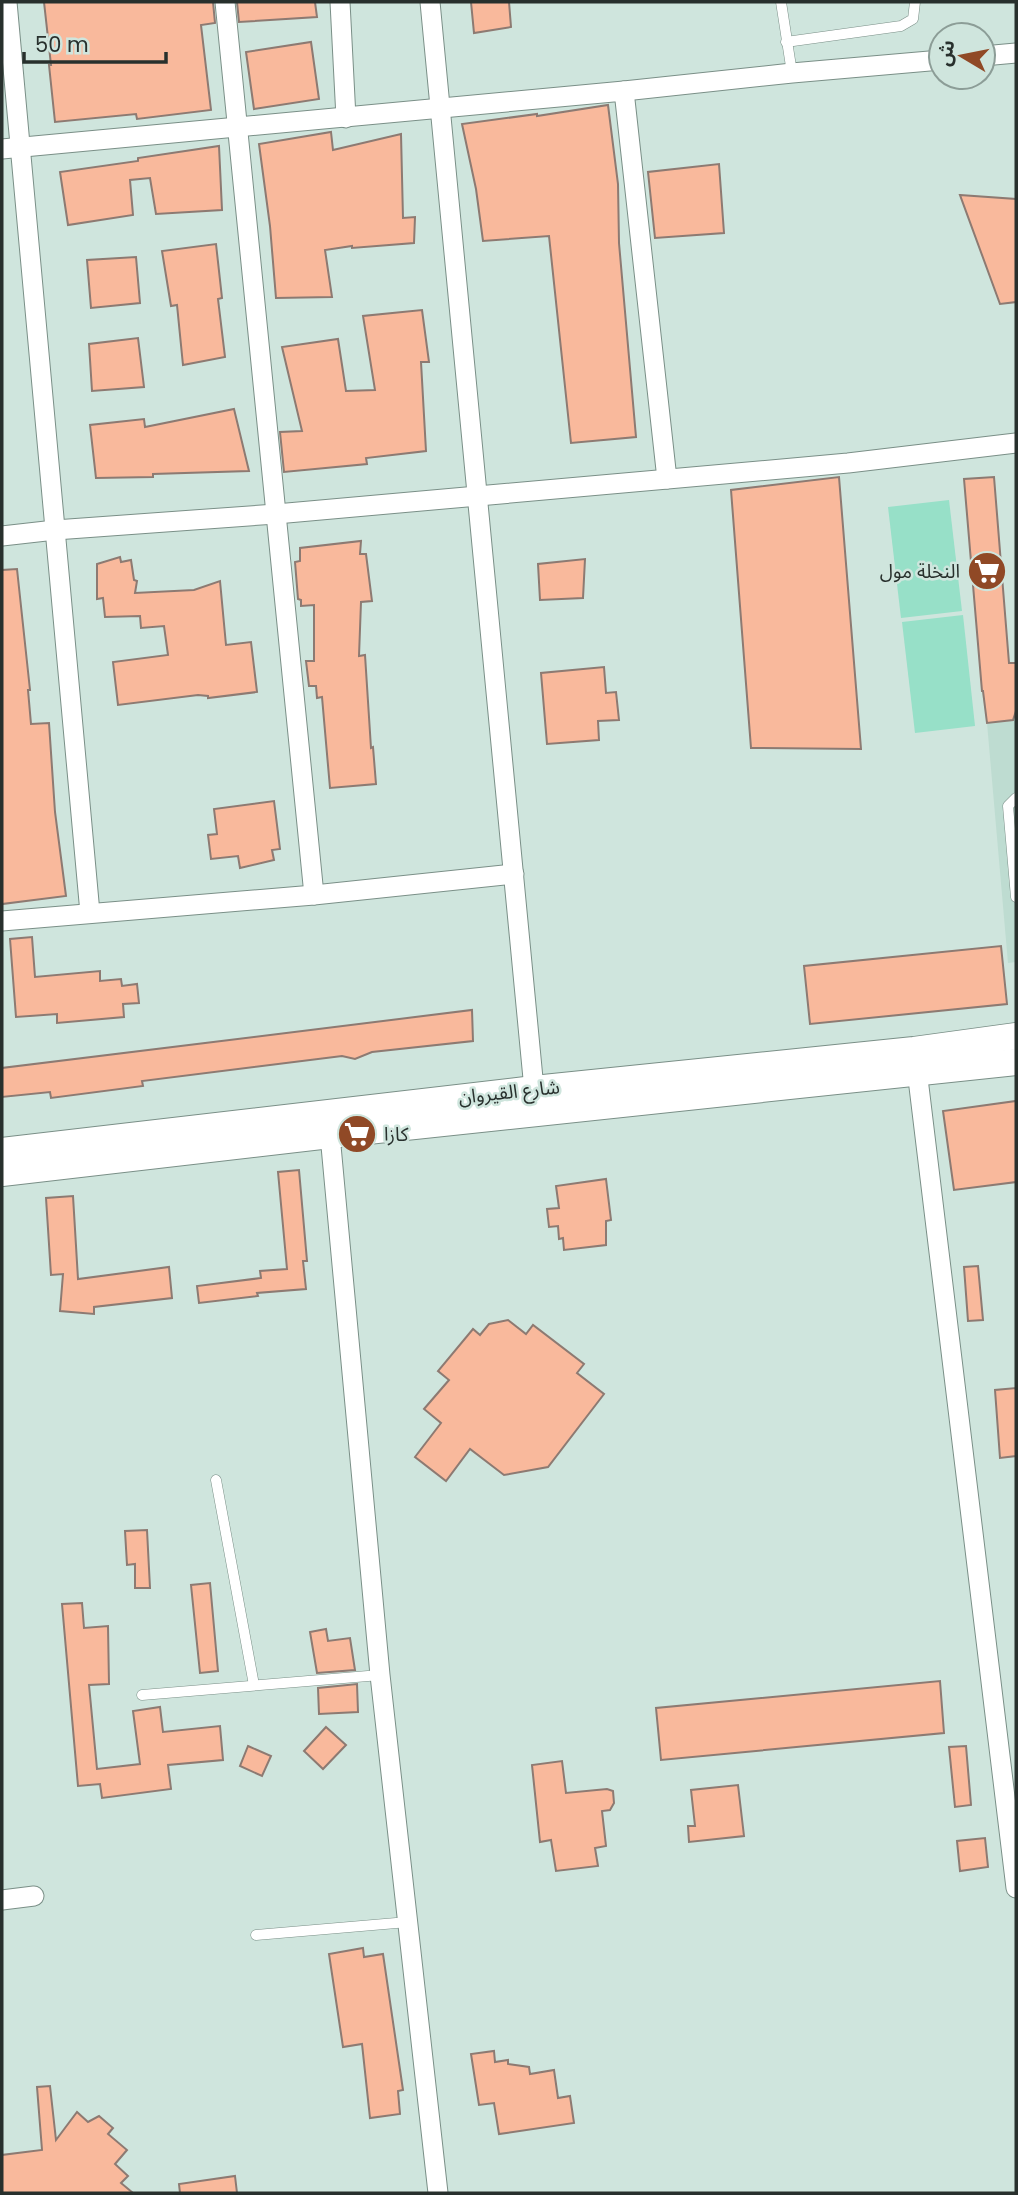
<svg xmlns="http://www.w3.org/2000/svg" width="1018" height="2195" viewBox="0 0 1018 2195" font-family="Poppins,'Noto Sans Arabic',sans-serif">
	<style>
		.built { fill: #bedcd1 }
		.green { fill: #97e0c8 }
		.building { fill: #f9b99c; stroke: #8d7a72; stroke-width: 2 }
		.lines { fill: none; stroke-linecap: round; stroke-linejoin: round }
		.lane-casing { stroke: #7a8f87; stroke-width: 11 }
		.street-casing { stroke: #7a8f87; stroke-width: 21 }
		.secondary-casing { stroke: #7a8f87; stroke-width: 28 }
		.lane { stroke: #fff; stroke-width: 10 }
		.street { stroke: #fff; stroke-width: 19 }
		.secondary { stroke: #fff; stroke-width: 26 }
		.labels { text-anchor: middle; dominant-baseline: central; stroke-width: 5; stroke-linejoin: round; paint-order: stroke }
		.poi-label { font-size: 19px; fill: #28302d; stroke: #cfe5dd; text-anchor: end }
		.street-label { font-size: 19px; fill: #28302d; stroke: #cfe5dd }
	</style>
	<rect width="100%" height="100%" fill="#cfe5dd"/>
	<path class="built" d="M1016,689V962L1008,963L987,723L982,692Z"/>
	<g class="green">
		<path d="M949,500L962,611L901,618L888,507Z"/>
		<path d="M963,615L975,726L915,733L902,622Z"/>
	</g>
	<g class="building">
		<path d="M44,2H213L215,23L201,25L211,110L137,119L136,114L55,122L49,65H51Z"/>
		<path d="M237,2H315L317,17L239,22Z"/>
		<path d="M471,2H509L511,27L474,33Z"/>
		<path d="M311,42L319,99L254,109L246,52Z"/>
		<path d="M608,105L618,184L619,243L636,437L571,443L549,236L483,241L476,189L462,124L537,114V116Z"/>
		<path d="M331,132L333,150L401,134L403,218L415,217L414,243L352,248V246L325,250L332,297L276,298L270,226L259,144Z"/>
		<path d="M219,146L222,210L156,214L150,178L130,180L133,215L68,225L60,172L138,161V158Z"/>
		<path d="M719,164L724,233L655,238L648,172Z"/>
		<path d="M960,195L1016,199V302L1000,304Z"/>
		<path d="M216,244L222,298L218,299L225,357L183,365L177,305L171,306L162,251Z"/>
		<path d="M136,257L140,303L91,308L87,260Z"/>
		<path d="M422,310L429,362H421L426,451L366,458L367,464L284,472L280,432L302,431L282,347L338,339L346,391L375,390L363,316Z"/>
		<path d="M138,338L144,387L92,391L89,344Z"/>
		<path d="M234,409L249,471L153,474V477L96,478L90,425L144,419L145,427Z"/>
		<path d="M839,477L861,749L751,748L731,490Z"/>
		<path d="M994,477L1009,663H1016V711L1013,720L987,723L983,691H982L964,479Z"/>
		<path d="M361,541L360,554H366L372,601L361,602L359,656L365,655L371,748L373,747L376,784L330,788L322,697L317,698L316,686H309L306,661H314V605L301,606V600L298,599L295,562L300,561V548Z"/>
		<path d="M120,557L121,562L131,560L134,580L137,581L135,593L194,590L220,581L226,645L251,642L257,692L208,698V696L198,695L118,705L113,662L168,655L164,626L141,628L140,616L105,617L103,598L97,599V564Z"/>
		<path d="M585,559L583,598L540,600L538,564Z"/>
		<path d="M17,569L30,690H28L31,724L49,723L55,812L66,896L2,904V570Z"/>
		<path d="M604,667L606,693L616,692L619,720L598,721L599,740L547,744L541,673Z"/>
		<path d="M274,801L280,849L272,850L274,860L240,868L238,856L211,859L208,835L217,834L214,809Z"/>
		<path d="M32,937L35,977L100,971V981L121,979L122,986L137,984L139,1003L123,1004L124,1017L57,1023V1014L16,1017L10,939Z"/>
		<path d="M1001,946L1007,1004L810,1024L804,966Z"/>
		<path d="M472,1010L473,1041L372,1052L355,1059L342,1056L142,1081L143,1086L51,1098L50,1092L2,1097V1068Z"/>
		<path d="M1016,1101V1182L954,1190L943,1111Z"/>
		<path d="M299,1170L307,1261H303L306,1289L257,1293L258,1296L199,1303L197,1286L261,1278L260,1271L287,1269L278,1172Z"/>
		<path d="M606,1179L611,1220L606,1221V1245L564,1250L563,1238L559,1239L558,1226L549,1227L547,1209L559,1208L556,1186Z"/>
		<path d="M73,1196L78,1279L169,1267L172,1298L94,1307V1314L60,1311L63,1274L51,1275L46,1198Z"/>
		<path d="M978,1266L983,1320L968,1321L964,1267Z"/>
		<path d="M508,1320L526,1334L533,1325L584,1364L577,1373L604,1394L548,1467L504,1475L470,1449L446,1481L415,1457L441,1423L424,1409L449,1380L438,1371L473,1329L480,1335L489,1324Z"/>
		<path d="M1016,1388V1456L1000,1458L995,1390Z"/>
		<path d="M147,1530L150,1588H135V1564L127,1565L125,1531Z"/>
		<path d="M210,1583L218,1671L200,1673L191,1585Z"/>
		<path d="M82,1603L84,1628L108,1626L109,1684L89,1685L97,1769L140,1764L133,1711L160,1707L163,1732L220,1726L223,1760L168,1765L171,1789L102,1798L100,1784L78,1786L62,1604Z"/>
		<path d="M326,1629L328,1641L350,1638L355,1670L317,1673L310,1632Z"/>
		<path d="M940,1681L944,1733L661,1760L656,1708Z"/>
		<path d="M357,1684L358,1712L319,1714L318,1688Z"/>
		<path d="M326,1727L346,1745L323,1769L304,1751Z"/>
		<path d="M248,1746L271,1756L262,1776L240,1766Z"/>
		<path d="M966,1746L971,1805L955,1807L949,1747Z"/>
		<path d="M562,1761L566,1793L607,1789L613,1791L614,1803L610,1810L602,1811L606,1846L595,1848L598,1866L556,1871L551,1840L540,1842L532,1765Z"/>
		<path d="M738,1785L744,1836L689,1842L688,1826H695L691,1790Z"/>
		<path d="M985,1838L988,1867L960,1871L957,1841Z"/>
		<path d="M363,1948L364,1957L383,1954L403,2090L398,2091L400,2114L370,2118L362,2044L343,2047L329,1954Z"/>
		<path d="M494,2051L495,2062L508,2060V2064L529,2067L530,2074L554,2070L558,2098L570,2096L574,2123L499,2134L494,2103L479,2105L471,2054Z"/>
		<path d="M50,2086L56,2140L77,2112L88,2122L99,2116L113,2128L108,2134L127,2150L115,2164L128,2176L121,2183L133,2193H2V2155L42,2150L37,2087Z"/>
		<path d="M235,2176L237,2193H180L179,2184Z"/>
	</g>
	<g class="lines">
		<g class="lane-casing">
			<g id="lane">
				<path d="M781,2L792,73"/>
				<path d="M786,42L901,26L913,19L915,2"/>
				<path d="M1016,798L1008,806L1016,897"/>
				<path d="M216,1480L254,1685"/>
				<path d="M142,1695L380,1675"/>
				<path d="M256,1935L408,1922"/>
			</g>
		</g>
		<g class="street-casing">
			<g id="street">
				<path d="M7,2L90,913"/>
				<path d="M225,2L314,895"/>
				<path d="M340,2L346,118"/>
				<path d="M430,2L534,1089"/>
				<path d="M983,56L1016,53"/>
				<path d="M624,91L792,73L941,60"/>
				<path d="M2,149L624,91L667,479"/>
				<path d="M2,536L55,530L276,514L848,463L1016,443"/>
				<path d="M2,921L314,895L514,874"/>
				<path d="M916,1062L1016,1888"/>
				<path d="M330,1135L380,1675L438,2193"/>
				<path d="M2,1900L34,1896"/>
			</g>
		</g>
		<g class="secondary-casing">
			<g id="secondary">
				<path d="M2,1151L534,1089L914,1050L1016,1036"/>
				<path d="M2,1173L330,1135L1016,1062"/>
			</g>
		</g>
		<use href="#lane" class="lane"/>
		<use href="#street" class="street"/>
		<use href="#secondary" class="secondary"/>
	</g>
	<defs>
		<g id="supermarket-disc" transform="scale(2.0125)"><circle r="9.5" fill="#904926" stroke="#cfe5dd"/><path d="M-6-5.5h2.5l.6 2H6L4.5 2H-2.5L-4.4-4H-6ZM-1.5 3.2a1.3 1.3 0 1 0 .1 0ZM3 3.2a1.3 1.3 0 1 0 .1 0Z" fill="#fff"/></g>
	</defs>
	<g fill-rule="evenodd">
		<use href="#supermarket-disc" x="987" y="571"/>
		<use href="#supermarket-disc" x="357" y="1134"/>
	</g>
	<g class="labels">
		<g class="poi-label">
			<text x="960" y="571">النخلة مول</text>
			<text x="384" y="1134" text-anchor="start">كازا</text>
		</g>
		<g class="street-label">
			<text transform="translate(509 1092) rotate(-6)">شارع القيروان</text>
		</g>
	</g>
	<rect width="1018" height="2195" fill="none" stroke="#28302d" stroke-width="7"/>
	<g transform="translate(962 56) rotate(280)"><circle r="33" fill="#cfe5dd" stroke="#8c9d97" stroke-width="2"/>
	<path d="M0-5L12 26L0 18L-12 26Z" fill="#904926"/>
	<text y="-10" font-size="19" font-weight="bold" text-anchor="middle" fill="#28302d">ش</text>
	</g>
	<path d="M24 52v10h142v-10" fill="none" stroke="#28302d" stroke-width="3.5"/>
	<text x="35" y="52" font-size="21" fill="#28302d" stroke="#cfe5dd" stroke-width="5" paint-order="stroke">50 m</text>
</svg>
